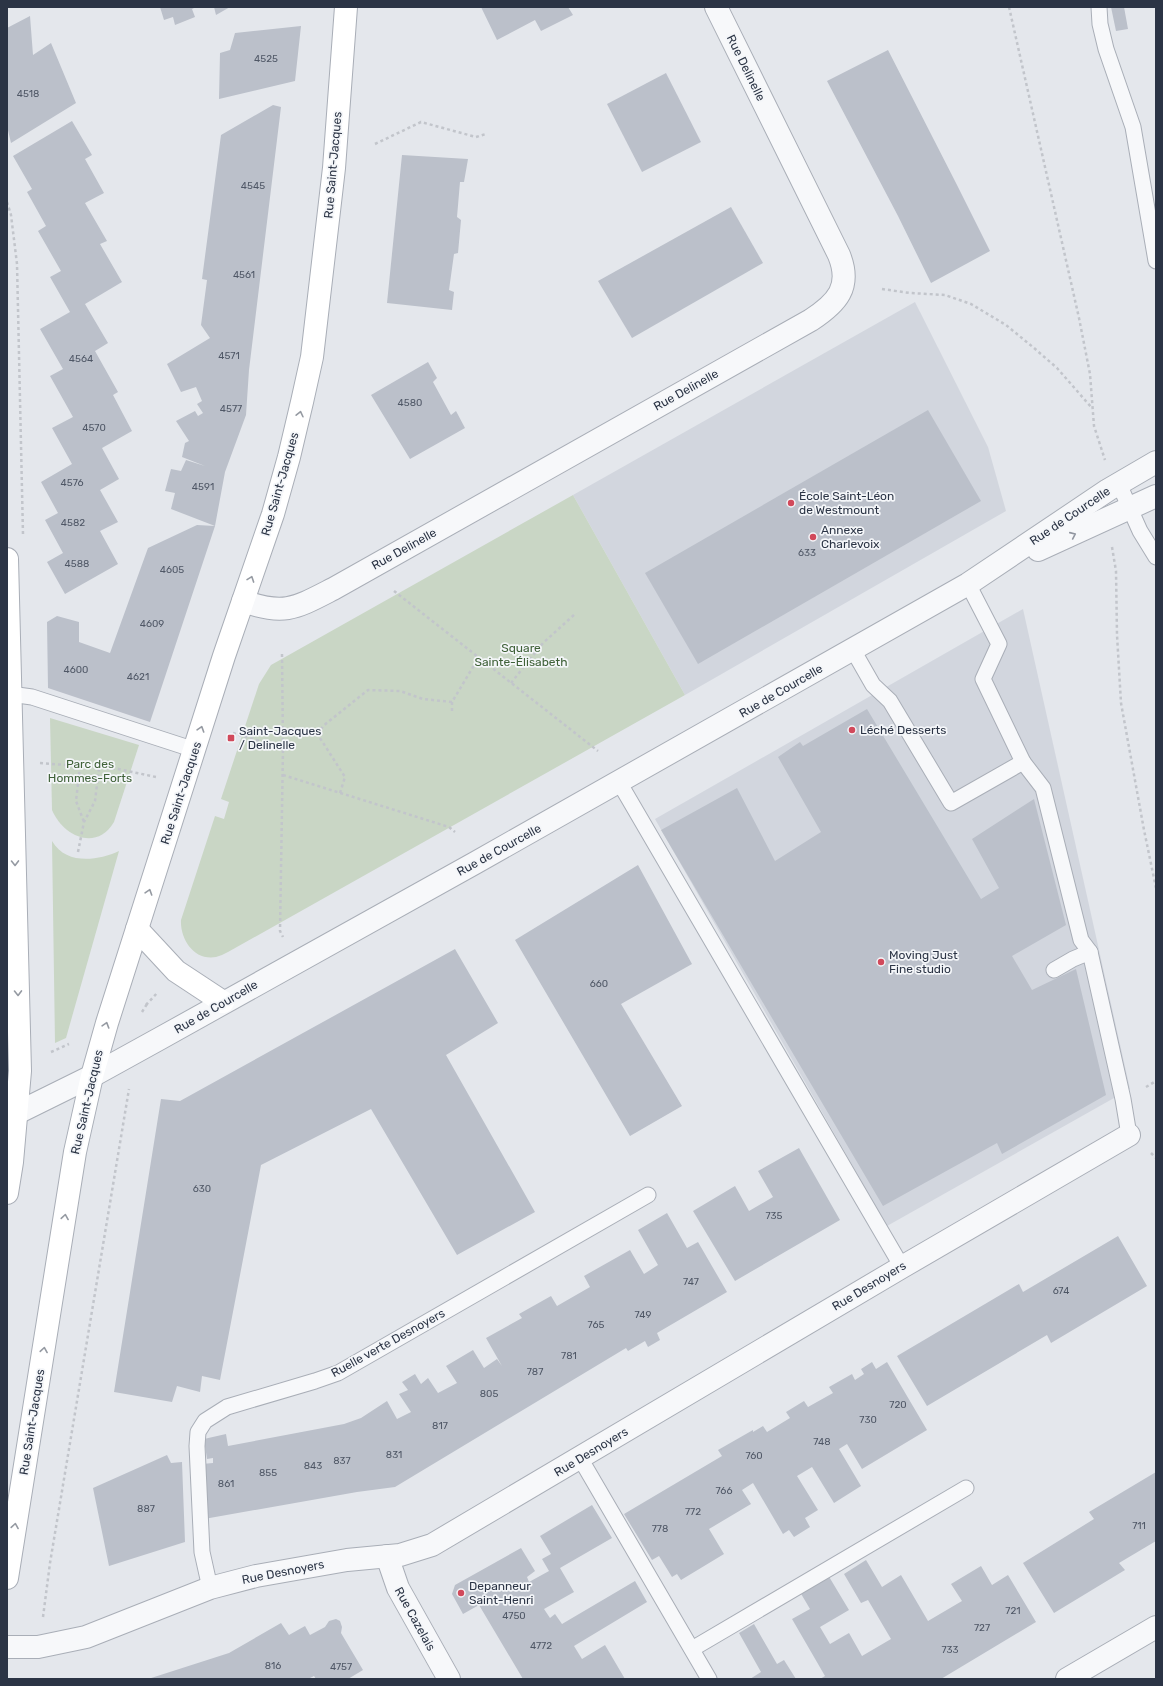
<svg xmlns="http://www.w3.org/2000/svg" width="1163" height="1686" viewBox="0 0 1163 1686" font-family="Rubik,sans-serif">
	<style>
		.built { fill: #d2d6de }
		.park { fill: #c9d6c5 }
		.building { fill: #bbc0ca }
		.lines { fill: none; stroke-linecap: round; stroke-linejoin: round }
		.service-casing { stroke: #a9aeb7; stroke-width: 17 }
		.minor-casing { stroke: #a9aeb7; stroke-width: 24 }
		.secondary-casing { stroke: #a9aeb7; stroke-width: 24 }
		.path { stroke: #c2c5cb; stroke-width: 2.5; stroke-dasharray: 3 3; stroke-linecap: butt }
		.service { stroke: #f7f8fa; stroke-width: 15 }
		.minor { stroke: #f7f8fa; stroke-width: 22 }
		.secondary { stroke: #fff; stroke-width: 22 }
		.oneway { stroke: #959aa2 }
		.oneway2 { stroke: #9196a0 }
		.poi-dot { fill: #d1495b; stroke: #f4f6f9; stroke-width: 1.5 }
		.labels { text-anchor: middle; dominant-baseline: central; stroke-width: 3.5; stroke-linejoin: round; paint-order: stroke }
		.number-label { font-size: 10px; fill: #4f5766 }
		.street-label { font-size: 12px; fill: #2b3445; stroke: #f4f6f9 }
		.poi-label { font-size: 12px; fill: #2b3445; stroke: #f4f6f9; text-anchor: start }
		.park-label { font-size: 12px; fill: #3f6138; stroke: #f4f6f9 }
	</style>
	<rect width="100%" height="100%" fill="#e4e7ec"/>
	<g class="built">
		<path d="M915,302L988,447L1006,511L685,695L573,495Z"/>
		<path d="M1023,609L1130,1089L887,1226L655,819Z"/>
	</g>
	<g class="park">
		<path d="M573,495L685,695L228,952C224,954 220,956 216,957C194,961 180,939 181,920L215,816L224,819L229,802L221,799L259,684L271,665Z"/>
		<path d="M50,718L139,745L114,822C96,852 63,836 52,810Z"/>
		<path d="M52,841C66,865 97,861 119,851L66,1038L55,1043Z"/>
	</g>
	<g class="building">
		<path d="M160,7H196L192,9L195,17L175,25L173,17L164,20Z"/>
		<path d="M214,7H230L216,15Z"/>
		<path d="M481,7H568L573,15L541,31L535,20L497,40Z"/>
		<path d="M1111,7H1124L1128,29L1116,31Z"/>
		<path d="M30,16L33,55L51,43L76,103L11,143L7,126V28Z"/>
		<path d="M301,26L295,81L219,99L220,53L230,50L235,33Z"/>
		<path d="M888,50L957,185L990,251L931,283L898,216L827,81Z"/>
		<path d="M666,73L701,142L642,172L607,104Z"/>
		<path d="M273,105L281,107L249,370L246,415L225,472L215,526L150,722L48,688L47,622L57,616L79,622V642L110,653L148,548L197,525L215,526L171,509L175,493L165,491L171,469L181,471L186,460L205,466L182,457L185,443L189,441L176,421L195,411L198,416L203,413L197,404L202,401L196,387L181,392L167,364L210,338L201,325L207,280L202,279L221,135Z"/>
		<path d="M72,121L92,155L85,159L104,193L85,203L107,241L100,244L122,282L85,304L108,343L95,351L118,392L113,395L132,431L102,448L119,479L100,490L118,522L100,531L118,564L65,594L47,562L63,553L45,520L58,513L41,482L72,464L52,428L73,417L50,376L63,369L40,329L70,312L50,277L61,271L38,231L46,226L27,192L32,189L13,156Z"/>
		<path d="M402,155L468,159L464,182H460L457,217L461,220L458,253L454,254L449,290L454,292L452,310L387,303Z"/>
		<path d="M731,207L763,263L632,338L598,281Z"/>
		<path d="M428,362L437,378L433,382L451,415L456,411L465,428L410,459L371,395Z"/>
		<path d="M928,410L981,501L698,664L645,573Z"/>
		<path d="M867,709L981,899L999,888L972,839L1034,799L1066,925L1012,956L1032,990L1076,969L1106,1095L1002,1154L997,1143L883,1206L661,830L737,788L775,861L821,832L778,757L800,742L803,746Z"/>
		<path d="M638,865L692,964L621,1004L682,1106L630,1136L515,940Z"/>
		<path d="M455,949L498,1023L446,1055L535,1212L457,1255L371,1109L261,1165L220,1380L202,1376L200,1392L177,1386L172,1402L114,1392L161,1099L180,1101Z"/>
		<path d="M799,1148L840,1220L735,1281L693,1211L735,1186L749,1211L773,1197L758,1171Z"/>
		<path d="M667,1213L687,1248L698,1242L727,1292L657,1333L660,1340L648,1347L645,1341L628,1351L626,1348L395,1487L357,1492L204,1519L202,1464L213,1463V1458L207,1459L204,1439L226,1434L228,1446L344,1424L361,1418L387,1401L397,1419L411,1412L399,1394L408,1390L402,1382L415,1374L421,1384L428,1378L438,1393L457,1383L446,1366L473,1350L484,1368L497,1359L502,1366L486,1338L522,1318L519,1314L551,1296L557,1306L590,1287L584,1276L630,1250L644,1274L658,1265L638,1230Z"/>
		<path d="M1118,1236L1147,1286L1051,1343L1047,1335L927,1406L897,1356L1019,1284L1023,1292Z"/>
		<path d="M872,1362L876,1369L887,1362L927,1430L862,1469L847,1444L839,1449L861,1486L834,1503L812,1467L797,1476L818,1510L805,1518L810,1527L794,1537L789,1530L783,1534L753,1483L742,1490L751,1504L709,1529L724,1554L681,1580L677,1574L672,1577L659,1556L652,1560L624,1514L722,1456L718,1450L753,1430V1432L763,1426L767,1432L790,1418L786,1412L804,1401L808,1407L833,1393L829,1387L852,1374L855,1380L864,1374L861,1369Z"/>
		<path d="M167,1455L171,1463L182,1462L185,1542L109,1566L93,1488Z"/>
		<path d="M1156,1472V1541L1119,1563L1125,1570L1054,1613L1023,1563L1094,1519L1089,1512Z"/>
		<path d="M592,1505L612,1538L560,1568L574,1592L544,1609L550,1618L555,1614L562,1624L635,1581L647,1602L574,1646L582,1659L605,1645L625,1679H523L479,1605L463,1614L452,1594L455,1585L521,1548L535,1571L527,1577L529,1582L549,1571L542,1559L551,1554L540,1536Z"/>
		<path d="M866,1560L882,1587L901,1575L928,1621L962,1601L951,1584L981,1566L992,1585L1008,1575L1036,1622L941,1679H820L825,1676L792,1619L810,1609L800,1592L828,1575L849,1610L820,1627L830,1644L849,1633L862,1656L891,1639L868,1600L861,1603L844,1574Z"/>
		<path d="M336,1619L340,1621L342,1627L341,1633L363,1670L348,1679H316L314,1676L308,1679H148L229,1653L281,1623L289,1635L305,1626L310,1635L325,1627L329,1621Z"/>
		<path d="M754,1624L777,1664L784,1660L796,1679H750L761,1672L739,1633Z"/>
	</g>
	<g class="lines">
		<g class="service-casing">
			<g id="service">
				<path d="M1099,7L1100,24L1106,49L1133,127L1156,261"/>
				<path d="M1119,484L1140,531L1156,557"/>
				<path d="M853,650L873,685L890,701L951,803L1023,762L983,679L999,644L968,584"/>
				<path d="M10,694L32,697L195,750"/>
				<path d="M1023,762L1043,788L1081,940L1090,952"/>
				<path d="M619,782L902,1267"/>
				<path d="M1054,970L1073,959L1090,952L1123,1099L1129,1135"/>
				<path d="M580,1458L709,1679"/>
				<path d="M210,1588L202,1552L197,1446L198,1432L205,1421L227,1407L315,1381L338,1373L648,1195"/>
				<path d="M692,1649L966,1488"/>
			</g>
		</g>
		<g class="minor-casing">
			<g id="minor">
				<path d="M1038,550L1156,496"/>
				<path d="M243,601C284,616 296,608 333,589L811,320C837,303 852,287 839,255L716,7"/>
				<path d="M7,1118L92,1076L159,1039L475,863L968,584L1108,490L1156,462"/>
				<path d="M387,1556L398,1588L449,1679"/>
				<path d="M7,1647H38L86,1637L210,1588L256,1576L347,1560L400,1555L432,1545L902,1267L1129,1135"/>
				<path d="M1067,1679L1156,1627"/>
			</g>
		</g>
		<g class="secondary-casing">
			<g id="secondary">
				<path d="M7,559L20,1071L12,1162L7,1193"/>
				<path d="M137,929L176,971L223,1002"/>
				<path d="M7,1578L75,1152L92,1076L107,1023L224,656L273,514L289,457L302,402L312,357L334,168L346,7"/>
			</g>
		</g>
		<g class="path">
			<path d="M1009,7L1079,318L1090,374L1094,426L1105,460"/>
			<path d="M375,144L421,122L476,137L486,134"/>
			<path d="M7,202L11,215L17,264L23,535"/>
			<path d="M882,289L910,293L945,295L971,304L1006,325L1034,348L1057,368L1092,408"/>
			<path d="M1112,547L1116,571L1117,635L1121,703L1144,830L1156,888"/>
			<path d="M394,591L598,751"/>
			<path d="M282,654L283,748L280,931L283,937"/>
			<path d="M511,683L543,643L575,614"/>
			<path d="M452,702V714"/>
			<path d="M233,733L283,748"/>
			<path d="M40,763L118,769L156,777"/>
			<path d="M80,766L76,801L84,822"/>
			<path d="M283,775L449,827L455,832"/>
			<path d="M340,793L345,777L320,738V731L323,726L368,690L400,691L423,699L452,702L479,657"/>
			<path d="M78,852L84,822L95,801L99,768"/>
			<path d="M146,1003L147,1004L158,992"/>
			<path d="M142,1012L147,1004"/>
			<path d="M51,1052L69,1044"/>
			<path d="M1146,1087L1156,1081"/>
			<path d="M1151,1153L1156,1158"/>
			<path d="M43,1617L50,1563L129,1089"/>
		</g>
		<use href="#service" class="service"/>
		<use href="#minor" class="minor"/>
		<use href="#secondary" class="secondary"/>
	</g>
	<defs><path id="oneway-chevron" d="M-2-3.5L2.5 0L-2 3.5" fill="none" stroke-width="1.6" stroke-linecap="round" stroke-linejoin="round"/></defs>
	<g class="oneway">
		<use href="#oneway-chevron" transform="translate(300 414) rotate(-77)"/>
		<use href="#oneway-chevron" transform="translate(251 579) rotate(-70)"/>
		<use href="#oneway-chevron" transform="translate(201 729) rotate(-72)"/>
		<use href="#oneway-chevron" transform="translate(15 863) rotate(89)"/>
		<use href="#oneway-chevron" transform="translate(149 892) rotate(-72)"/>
		<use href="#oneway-chevron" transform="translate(18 993) rotate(89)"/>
		<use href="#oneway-chevron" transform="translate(106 1025) rotate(-73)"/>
		<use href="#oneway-chevron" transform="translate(65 1217) rotate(-81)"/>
		<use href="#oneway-chevron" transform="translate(44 1350) rotate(-81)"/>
		<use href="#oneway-chevron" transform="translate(15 1526) rotate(-81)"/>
	</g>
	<use class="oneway2" href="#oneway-chevron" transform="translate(1073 535) rotate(-24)"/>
	<g class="poi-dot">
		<circle cx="791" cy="503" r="4"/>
		<circle cx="813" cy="537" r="4"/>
		<circle cx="852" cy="730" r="4"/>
		<rect x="227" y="734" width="8" height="8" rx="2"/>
		<circle cx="881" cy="962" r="4"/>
		<circle cx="461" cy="1593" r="4"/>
	</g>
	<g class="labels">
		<g class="number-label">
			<text x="266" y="59">4525</text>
			<text x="28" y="94">4518</text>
			<text x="253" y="186">4545</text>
			<text x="244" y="275">4561</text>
			<text x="229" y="356">4571</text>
			<text x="81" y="359">4564</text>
			<text x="410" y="403">4580</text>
			<text x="231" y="409">4577</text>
			<text x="94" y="428">4570</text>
			<text x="72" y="483">4576</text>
			<text x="203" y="487">4591</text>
			<text x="73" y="523">4582</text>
			<text x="807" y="553">633</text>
			<text x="77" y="564">4588</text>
			<text x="172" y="570">4605</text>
			<text x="152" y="624">4609</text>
			<text x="76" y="670">4600</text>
			<text x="138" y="677">4621</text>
			<text x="599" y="984">660</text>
			<text x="202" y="1189">630</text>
			<text x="774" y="1216">735</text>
			<text x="691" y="1282">747</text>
			<text x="1061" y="1291">674</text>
			<text x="643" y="1315">749</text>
			<text x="596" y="1325">765</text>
			<text x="569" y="1356">781</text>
			<text x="535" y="1372">787</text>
			<text x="489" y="1394">805</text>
			<text x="898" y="1405">720</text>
			<text x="868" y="1420">730</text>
			<text x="440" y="1426">817</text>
			<text x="822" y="1442">748</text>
			<text x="394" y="1455">831</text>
			<text x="754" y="1456">760</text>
			<text x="342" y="1461">837</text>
			<text x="313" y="1466">843</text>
			<text x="268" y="1473">855</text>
			<text x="226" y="1484">861</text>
			<text x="724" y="1491">766</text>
			<text x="146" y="1509">887</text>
			<text x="693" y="1512">772</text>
			<text x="1139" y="1526">711</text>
			<text x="660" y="1529">778</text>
			<text x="1013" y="1611">721</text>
			<text x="514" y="1616">4750</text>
			<text x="982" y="1628">727</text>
			<text x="541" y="1646">4772</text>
			<text x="950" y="1650">733</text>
			<text x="273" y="1666">816</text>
			<text x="341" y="1667">4757</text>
		</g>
		<g class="street-label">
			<text transform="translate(746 68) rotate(64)">Rue Delinelle</text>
			<text transform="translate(333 165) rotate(-85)">Rue Saint-Jacques</text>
			<text transform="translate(686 390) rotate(-29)">Rue Delinelle</text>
			<text transform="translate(280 484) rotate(-74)">Rue Saint-Jacques</text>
			<text transform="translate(1070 516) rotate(-34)">Rue de Courcelle</text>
			<text transform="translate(404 549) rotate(-29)">Rue Delinelle</text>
			<text transform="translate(781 691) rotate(-30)">Rue de Courcelle</text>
			<text transform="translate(181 793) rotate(-72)">Rue Saint-Jacques</text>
			<text transform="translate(499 850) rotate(-29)">Rue de Courcelle</text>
			<text transform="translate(216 1007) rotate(-30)">Rue de Courcelle</text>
			<text transform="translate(87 1102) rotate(-77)">Rue Saint-Jacques</text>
			<text transform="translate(869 1286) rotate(-31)">Rue Desnoyers</text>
			<text transform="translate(388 1343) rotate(-29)">Ruelle verte Desnoyers</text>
			<text transform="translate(32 1422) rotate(-81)">Rue Saint-Jacques</text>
			<text transform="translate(591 1452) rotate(-31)">Rue Desnoyers</text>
			<text transform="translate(283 1572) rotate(-11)">Rue Desnoyers</text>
			<text transform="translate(415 1619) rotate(61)">Rue Cazelais</text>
		</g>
		<g class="poi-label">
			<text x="799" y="496">École Saint-Léon<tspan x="799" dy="14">de Westmount</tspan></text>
			<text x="821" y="530">Annexe<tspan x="821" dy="14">Charlevoix</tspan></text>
			<text x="860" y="730">Léché Desserts</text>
			<text x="239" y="731">Saint-Jacques<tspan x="239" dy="14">/ Delinelle</tspan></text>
			<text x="889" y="955">Moving Just<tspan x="889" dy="14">Fine studio</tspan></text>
			<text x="469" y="1586">Depanneur<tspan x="469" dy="14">Saint-Henri</tspan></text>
		</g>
		<g class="park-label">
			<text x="521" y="648">Square<tspan x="521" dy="14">Sainte-Élisabeth</tspan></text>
			<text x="90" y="764">Parc des<tspan x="90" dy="14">Hommes-Forts</tspan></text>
		</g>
	</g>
	<rect width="1163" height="1686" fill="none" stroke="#2b3445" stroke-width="16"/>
</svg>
